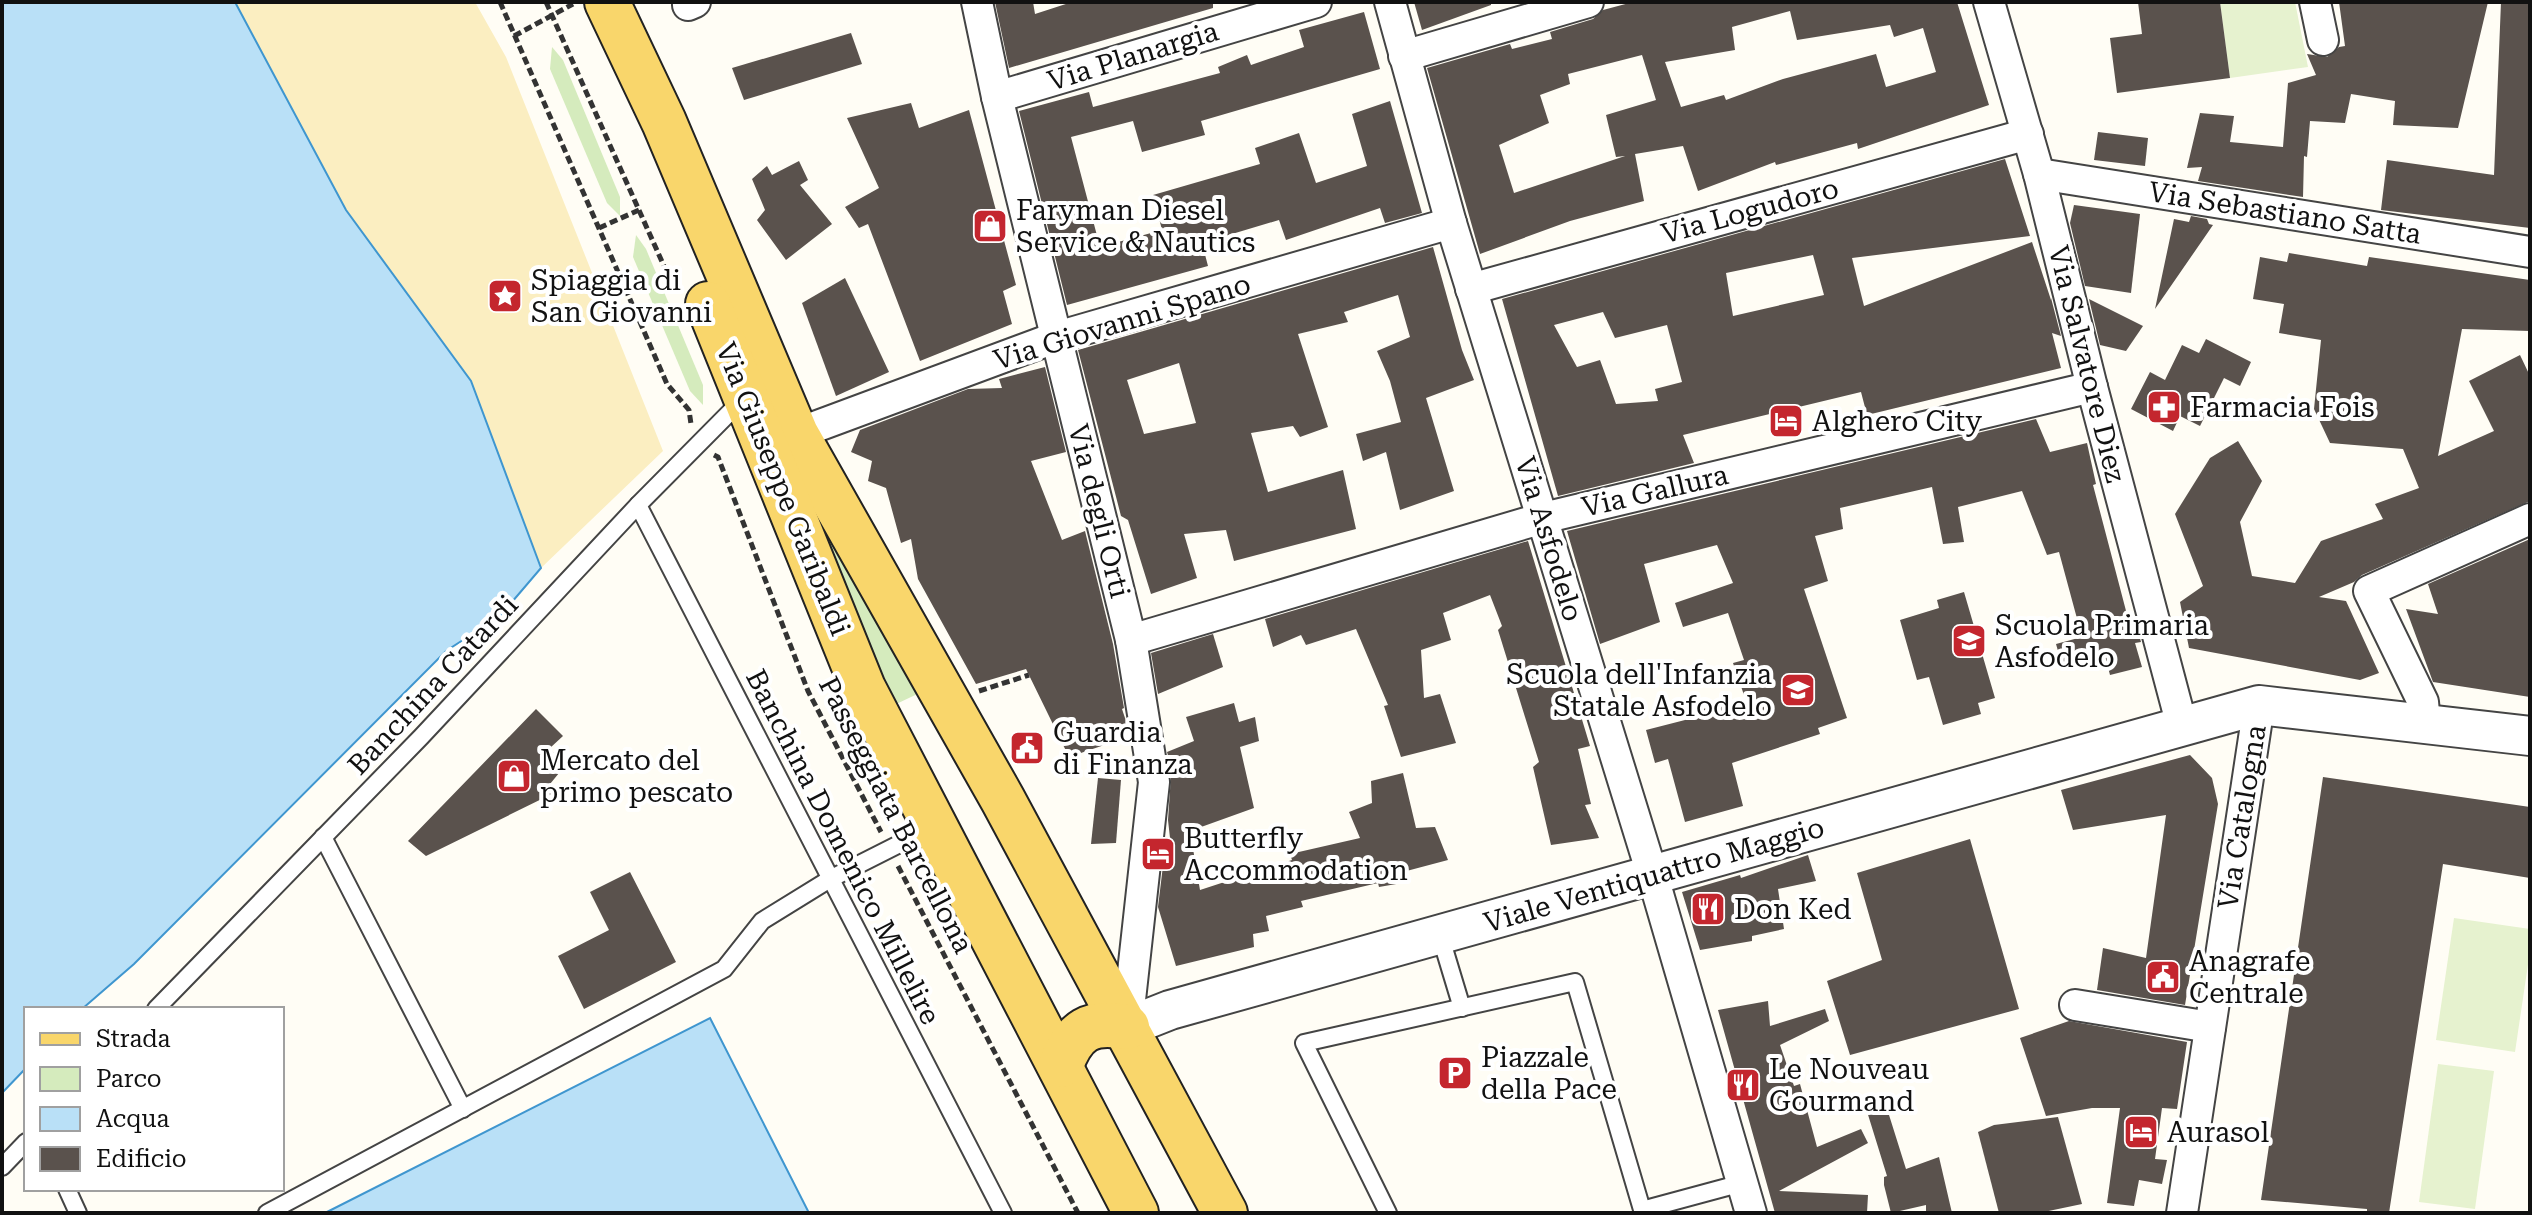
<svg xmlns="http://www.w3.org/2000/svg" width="2532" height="1215" viewBox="0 0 2532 1215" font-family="'Roboto Serif',serif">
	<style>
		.green { fill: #d5ebbd }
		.sand { fill: #fbeec1 }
		.pitch { fill: #e6f2cf }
		.water { fill: #b9e0f7; stroke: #3f96cf; stroke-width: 2 }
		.building { fill: #5a524d; fill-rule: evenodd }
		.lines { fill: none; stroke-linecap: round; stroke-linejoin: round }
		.service-casing { stroke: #444; stroke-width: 20 }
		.minor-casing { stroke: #444; stroke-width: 34 }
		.tertiary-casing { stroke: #444; stroke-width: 42 }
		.primary-casing { stroke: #222; stroke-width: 48 }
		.path { stroke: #333; stroke-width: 5; stroke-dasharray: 8 4; stroke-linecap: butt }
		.service { stroke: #fff; stroke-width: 16 }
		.minor { stroke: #fff; stroke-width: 30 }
		.tertiary { stroke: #fff; stroke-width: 38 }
		.primary { stroke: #f9d66b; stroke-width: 44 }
		.labels { text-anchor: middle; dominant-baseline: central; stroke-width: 8; stroke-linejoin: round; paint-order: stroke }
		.street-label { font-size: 28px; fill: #111; stroke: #fff }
		.poi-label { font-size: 28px; fill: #111; stroke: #fff; text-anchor: start }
	</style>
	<rect width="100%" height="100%" fill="#fffdf5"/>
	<g class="green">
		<path d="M552,47L563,60L620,197V216L607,203L550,69Z"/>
		<path d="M636,235L646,249L703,385V405L690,391L633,257Z"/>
		<path d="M814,495L928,689L892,706L805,501Z"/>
	</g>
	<path class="sand" d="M235,2H475L506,57L663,451L541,568L471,381L346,210Z"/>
	<g class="pitch">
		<path d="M2220,2H2295L2308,67L2230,78Z"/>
		<path d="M2454,918L2530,929V951L2515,1052L2436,1040Z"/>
		<path d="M2438,1064L2494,1071L2475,1209L2419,1202Z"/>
	</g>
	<g class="water">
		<path d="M2,2H235L346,210L471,381L541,568L500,616L446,651L134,964L82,1009H26V1068L2,1093Z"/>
		<path d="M710,1018L809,1213H325Z"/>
	</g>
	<g class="building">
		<path d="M995,2H1033L1035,14L1072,2H1213V8L1009,68Z"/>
		<path d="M1414,2H1491V5L1422,30Z"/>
		<path d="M1633,2H1957L1989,105L1858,149L1857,143L1776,165L1775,162L1698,191L1683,146L1635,154L1644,201L1570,221L1480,254L1427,68L1510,44L1512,49L1552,39L1550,32L1593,19L1603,10ZM1790,11L1797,40L1890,25L1894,37L1923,28L1936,72L1886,87L1876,54L1783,79L1726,100L1724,95L1681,107L1665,62L1735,50L1732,27ZM1642,55L1656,100L1606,115L1616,157L1625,156L1514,193L1499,145L1549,123L1540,95L1570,84L1568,74Z"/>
		<path d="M2138,2H2220L2230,78L2117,93L2110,38L2142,34Z"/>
		<path d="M2339,2H2488L2458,128L2393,125L2395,101L2351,94L2345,123L2310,121L2307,157L2304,156L2303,197L2198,181L2202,167L2187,168L2200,113L2234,116L2230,142L2283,147L2288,83L2316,75L2307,54L2327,57L2339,47L2345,46Z"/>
		<path d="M2501,2H2530V228L2381,210L2387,160L2494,175Z"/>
		<path d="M1364,12L1380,69L1201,121L1205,135L1142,152L1133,121L1071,137L1100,247L1162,230L1153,195L1260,164L1255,148L1299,133L1316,183L1367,166L1352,114L1390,101L1422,213L1385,223L1380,208L1286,240L1279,220L1202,243L1208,266L1067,305L1019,111L1089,92L1093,107L1220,73L1218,67L1247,55L1251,65L1304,47L1299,30Z"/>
		<path d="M851,33L862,64L744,100L732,68Z"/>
		<path d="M911,103L919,128L969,110L1016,285L1003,291L1012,324L920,361L868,224L859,228L845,207L879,188L847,118Z"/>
		<path d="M2098,132L2148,138L2145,166L2094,160Z"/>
		<path d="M2005,159L2030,236L1852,258L1864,306L2032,242L2051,300V298L2061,336L2052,333L2061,368L1867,415L1861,392L1683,435L1694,463L1558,496L1502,299ZM1813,255L1824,295L1733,316L1726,273ZM1603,312L1615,338L1667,325L1682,382L1655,389L1658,401L1616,404L1600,360L1577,367L1554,325Z"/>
		<path d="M799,161L808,180L800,185L832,224L786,260L757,220L765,210L752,179L767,166L772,175Z"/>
		<path d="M2074,205L2140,214L2131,293L2085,286L2070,223Z"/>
		<path d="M2191,216L2207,219L2209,224L2213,225L2155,309L2174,219L2189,222Z"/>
		<path d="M1433,247L1462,350L1474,380L1426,398L1454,491L1400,510L1386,452L1363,461L1356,434L1401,422L1390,381L1377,351L1410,337L1398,295L1344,312L1348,322L1298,334L1328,427L1300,437L1293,426L1251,433L1268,492L1343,470L1356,529L1234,561L1226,530L1184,534L1197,578L1151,594L1128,520L1121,516L1078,350ZM1179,363L1196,423L1144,434L1127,380Z"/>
		<path d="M2289,253L2367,266L2369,257L2530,280V331L2462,329L2438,456L2494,431L2469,381L2520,355L2530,376V501L2362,575L2354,582L2319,597L2346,601L2379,673L2360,680L2189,648L2180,602L2203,586L2175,514L2210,458L2238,441L2262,481L2240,522L2252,576L2295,583L2321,541L2383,519L2375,504L2419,488L2403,449L2330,443L2314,409L2321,340L2279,333L2284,304L2253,299L2260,257L2287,262Z"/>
		<path d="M845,278L889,372L836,396L802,303Z"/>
		<path d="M2089,299L2143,326L2126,351L2100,345Z"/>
		<path d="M2206,339L2251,362L2240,386L2224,378L2200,426L2180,416L2173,431L2131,409L2150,372L2165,380L2182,345L2199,353Z"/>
		<path d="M1045,367L1066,452L1031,461L1062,540L1085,531L1113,644L1124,708L1122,709L1126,721L1125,738L1069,757L1026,669L976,684L918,579L911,539L901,543L886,488L868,481L872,461L851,452L860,430L968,389L1002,388L999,379Z"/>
		<path d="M2036,419L2050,452L2087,443L2096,484L2093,485L2130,626L2136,624L2141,642L2135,643L2142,667L2110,675L2104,652L2062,665L2056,644L2082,637L2059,552L2047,555L2022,491L1958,507L1964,542L1943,544L1932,487L1840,508L1843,529L1815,536L1828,581L1804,589L1847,718L1818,728L1820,734L1732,763L1743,806L1685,822L1668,759L1655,763L1646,730L1685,720L1684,714L1745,698L1733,663L1744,660L1728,613L1683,627L1675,603L1733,583L1717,545L1644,564L1660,622L1600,644L1567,531Z"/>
		<path d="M2530,539V697L2433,682L2406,609L2438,614L2428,584Z"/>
		<path d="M1528,541L1590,746L1578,749L1591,804L1585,805L1599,838L1551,845L1533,767L1539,762L1498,630L1502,626L1490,595L1443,613L1451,640L1421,650L1424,698L1440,694L1456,743L1401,757L1384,706L1388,705L1356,629L1306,645L1301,635L1273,647L1265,619Z"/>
		<path d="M1964,592L1995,698L1978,703L1981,714L1943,725L1929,677L1917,680L1900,620L1939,608L1937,600Z"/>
		<path d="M1213,634L1223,667L1158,694L1151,653Z"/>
		<path d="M1234,703L1239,722L1255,717L1259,741L1240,747L1254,808L1190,831L1200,890L1292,860L1290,854L1360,838L1349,812L1372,803L1371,781L1403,773L1416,828L1435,827L1448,860L1399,873L1402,883L1379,887L1378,883L1301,901L1303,907L1266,916L1269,931L1253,934L1254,947L1176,966L1158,907L1165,849L1171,847L1168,820L1171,776H1174L1167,752L1194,741L1186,717Z"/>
		<path d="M536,709L563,736L550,748L564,767L550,784L558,791L426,856L408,841Z"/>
		<path d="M2190,755L2212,778L2218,804L2185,1005L2097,990L2103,948L2146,958L2166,815L2073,830L2061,790Z"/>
		<path d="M2323,777L2530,807V878L2443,864L2389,1213H2367V1209L2261,1200Z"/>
		<path d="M1098,778L1121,780L1116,843L1091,844Z"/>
		<path d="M1970,839L2019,1009L1850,1055L1827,981L1882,960L1857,873Z"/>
		<path d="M1808,855L1816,881L1778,889L1784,929L1752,936V941L1700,950L1682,892L1740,875L1741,878Z"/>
		<path d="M630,872L676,962L584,1009L558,956L609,930L590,892Z"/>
		<path d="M1768,1001L1770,1026L1825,1009L1829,1021L1780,1045L1794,1086L1800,1084L1817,1147L1861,1129L1868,1143L1779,1191L1868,1195L1867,1213H1775L1718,1010Z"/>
		<path d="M2069,1021L2187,1042L2177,1109L2162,1108L2155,1159L2167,1160L2162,1184L2139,1180L2134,1206L2107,1203L2120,1108H2092L2046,1116L2020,1038Z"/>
		<path d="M1884,1099L1906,1169L1939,1157L1952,1213H1926V1205L1891,1213L1884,1185V1177L1887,1176L1865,1105Z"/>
		<path d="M2058,1117L2082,1204L2039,1213H1999L1978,1132L1994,1125Z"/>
	</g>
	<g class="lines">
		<g class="service-casing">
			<g id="service">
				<path d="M638,505L1003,1213"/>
				<path d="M323,837L463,1109"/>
				<path d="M1440,935L1462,1008"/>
				<path d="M156,1009L421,737L638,505L743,399"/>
				<path d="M2,1167L26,1142"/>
				<path d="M67,1189L78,1213"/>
				<path d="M1642,1210L1742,1183"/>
				<path d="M267,1213L724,969L762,921L830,879L933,827"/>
				<path d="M1388,1213L1304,1043L1575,982L1643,1213"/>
			</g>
		</g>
		<g class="minor-casing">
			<g id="minor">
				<path d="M977,2L997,97L1131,640L1154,782L1127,1027"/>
				<path d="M1390,2L1451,223L1653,877L1751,1213"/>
				<path d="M1989,2L2039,174L2092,387L2182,726"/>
				<path d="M2315,2L2323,40"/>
				<path d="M688,5L695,2"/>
				<path d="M1404,56L1588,2"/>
				<path d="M997,97L1316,2"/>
				<path d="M2039,174L2530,252"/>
				<path d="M1471,289L2028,134"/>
				<path d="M796,434L1057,337L1451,223"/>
				<path d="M1131,640L1543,518L2092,387"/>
				<path d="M2425,723L2423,702L2369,591L2530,519"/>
				<path d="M2075,1005L2210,1027"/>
				<path d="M2182,1213L2259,705"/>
			</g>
		</g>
		<g class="tertiary-casing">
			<path id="tertiary" d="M1127,1027L1170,1010L2259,705L2530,736"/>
		</g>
		<g class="primary-casing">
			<g id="primary">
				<path d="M607,2L664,122L796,434L1003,800L1225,1213"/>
				<path d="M708,304L863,688L1136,1213"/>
				<path d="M1061,1065C1074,1030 1090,1020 1127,1027"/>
			</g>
		</g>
		<g class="path">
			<path d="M500,2L667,384L689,410L691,424"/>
			<path d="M546,2L676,293"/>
			<path d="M514,36L573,4"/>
			<path d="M599,228L639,210"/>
			<path d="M714,455L718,457L808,691L881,832"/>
			<path d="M979,691L1029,675"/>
			<path d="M898,866L1078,1213"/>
		</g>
		<use href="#service" class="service"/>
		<use href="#minor" class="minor"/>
		<use href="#tertiary" class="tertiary"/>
		<use href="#primary" class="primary"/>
	</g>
	<defs>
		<g id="shop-square" transform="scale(1.8)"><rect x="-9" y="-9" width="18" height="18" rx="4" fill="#c4262e" stroke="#fff"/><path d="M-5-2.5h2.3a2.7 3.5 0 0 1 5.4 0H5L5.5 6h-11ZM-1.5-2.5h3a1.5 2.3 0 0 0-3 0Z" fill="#fff"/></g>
		<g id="sight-square" transform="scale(1.8)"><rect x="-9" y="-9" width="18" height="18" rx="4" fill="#c4262e" stroke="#fff"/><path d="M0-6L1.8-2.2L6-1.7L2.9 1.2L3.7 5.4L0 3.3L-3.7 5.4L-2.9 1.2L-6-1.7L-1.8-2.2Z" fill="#fff"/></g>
		<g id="pharmacy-square" transform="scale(1.8)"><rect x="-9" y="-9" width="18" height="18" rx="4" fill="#c4262e" stroke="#fff"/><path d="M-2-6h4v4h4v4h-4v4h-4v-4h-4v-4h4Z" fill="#fff"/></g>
		<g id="hotel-square" transform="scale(1.8)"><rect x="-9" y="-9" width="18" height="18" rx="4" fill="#c4262e" stroke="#fff"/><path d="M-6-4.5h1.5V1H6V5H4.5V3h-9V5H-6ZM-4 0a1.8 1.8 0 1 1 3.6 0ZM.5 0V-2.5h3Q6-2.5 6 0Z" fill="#fff"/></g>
		<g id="school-square" transform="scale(1.8)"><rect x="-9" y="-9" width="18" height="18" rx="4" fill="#c4262e" stroke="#fff"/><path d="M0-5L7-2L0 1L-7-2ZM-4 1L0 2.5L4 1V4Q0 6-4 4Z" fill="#fff"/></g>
		<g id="civic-square" transform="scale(1.8)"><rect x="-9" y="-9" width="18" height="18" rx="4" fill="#c4262e" stroke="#fff"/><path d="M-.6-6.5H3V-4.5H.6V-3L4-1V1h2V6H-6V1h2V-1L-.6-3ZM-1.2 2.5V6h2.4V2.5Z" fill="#fff"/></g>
		<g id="restaurant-square" transform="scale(1.8)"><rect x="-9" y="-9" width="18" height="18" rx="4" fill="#c4262e" stroke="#fff"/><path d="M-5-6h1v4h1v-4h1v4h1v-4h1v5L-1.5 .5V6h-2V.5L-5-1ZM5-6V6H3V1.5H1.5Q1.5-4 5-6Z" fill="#fff"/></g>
		<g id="parking-square" transform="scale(1.8)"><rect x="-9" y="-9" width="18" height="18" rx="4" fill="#c4262e" stroke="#fff"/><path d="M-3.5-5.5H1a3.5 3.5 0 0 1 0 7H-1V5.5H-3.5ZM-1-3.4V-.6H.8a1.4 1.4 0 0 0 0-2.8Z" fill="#fff"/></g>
	</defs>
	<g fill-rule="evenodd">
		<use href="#shop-square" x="990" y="226"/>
		<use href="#sight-square" x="505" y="296"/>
		<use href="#pharmacy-square" x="2164" y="407"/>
		<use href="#hotel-square" x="1786" y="421"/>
		<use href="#school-square" x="1969" y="641"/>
		<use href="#school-square" x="1798" y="690"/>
		<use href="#civic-square" x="1027" y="748"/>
		<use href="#shop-square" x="514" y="776"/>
		<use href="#hotel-square" x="1158" y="854"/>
		<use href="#restaurant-square" x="1708" y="909"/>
		<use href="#civic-square" x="2163" y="977"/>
		<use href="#parking-square" x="1455" y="1073"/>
		<use href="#restaurant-square" x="1743" y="1085"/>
		<use href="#hotel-square" x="2141" y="1132"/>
	</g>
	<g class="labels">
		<g class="street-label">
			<text transform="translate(1133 56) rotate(-17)">Via Planargia</text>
			<text transform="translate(1750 211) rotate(-15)">Via Logudoro</text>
			<text transform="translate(2285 213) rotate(9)">Via Sebastiano Satta</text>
			<text transform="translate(1122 322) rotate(-17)">Via Giovanni Spano</text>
			<text transform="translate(2087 364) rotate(76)">Via Salvatore Diez</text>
			<text transform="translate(783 489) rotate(68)">Via Giuseppe Garibaldi</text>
			<text transform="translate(1655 491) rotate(-13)">Via Gallura</text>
			<text transform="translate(1099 511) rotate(76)">Via degli Orti</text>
			<text transform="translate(1549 539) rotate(73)">Via Asfodelo</text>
			<text transform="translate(433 685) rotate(-47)">Banchina Catardi</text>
			<text transform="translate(896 815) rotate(63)">Passeggiata Barcellona</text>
			<text transform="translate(2242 817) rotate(-81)">Via Catalogna</text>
			<text transform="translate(843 847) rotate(63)">Banchina Domenico Millelire</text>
			<text transform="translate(1654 875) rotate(-16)">Viale Ventiquattro Maggio</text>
		</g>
		<g class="poi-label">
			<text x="1016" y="210">Faryman Diesel<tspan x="1016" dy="32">Service &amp; Nautics</tspan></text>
			<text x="531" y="280">Spiaggia di<tspan x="531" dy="32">San Giovanni</tspan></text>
			<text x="2190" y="407">Farmacia Fois</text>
			<text x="1812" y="421">Alghero City</text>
			<text x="1995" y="625">Scuola Primaria<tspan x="1995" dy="32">Asfodelo</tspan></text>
			<text x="1772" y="674" text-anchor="end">Scuola dell'Infanzia<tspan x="1772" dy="32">Statale Asfodelo</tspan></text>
			<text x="1053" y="732">Guardia<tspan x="1053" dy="32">di Finanza</tspan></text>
			<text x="540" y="760">Mercato del<tspan x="540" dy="32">primo pescato</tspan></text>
			<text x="1184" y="838">Butterfly<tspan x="1184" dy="32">Accommodation</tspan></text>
			<text x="1734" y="909">Don Ked</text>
			<text x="2189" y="961">Anagrafe<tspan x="2189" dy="32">Centrale</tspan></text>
			<text x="1481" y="1057">Piazzale<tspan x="1481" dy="32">della Pace</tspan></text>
			<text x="1769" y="1069">Le Nouveau<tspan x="1769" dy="32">Gourmand</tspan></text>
			<text x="2167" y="1132">Aurasol</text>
		</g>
	</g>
	<rect width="2532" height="1215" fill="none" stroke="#111111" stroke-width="8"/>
	<rect x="24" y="1007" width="260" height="184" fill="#ffffff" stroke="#a0a0a0" stroke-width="2"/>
	<rect x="40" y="1033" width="40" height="12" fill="#f9d66b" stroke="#a0a0a0" stroke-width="2"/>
	<text x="96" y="1047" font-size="24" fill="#111111">Strada</text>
	<rect x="40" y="1067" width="40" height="24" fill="#d5ebbd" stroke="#a0a0a0" stroke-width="2"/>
	<text x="96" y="1087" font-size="24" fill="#111111">Parco</text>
	<rect x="40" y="1107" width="40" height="24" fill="#b9e0f7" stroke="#a0a0a0" stroke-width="2"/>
	<text x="96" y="1127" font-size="24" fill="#111111">Acqua</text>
	<rect x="40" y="1147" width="40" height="24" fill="#5a524d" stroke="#a0a0a0" stroke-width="2"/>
	<text x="96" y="1167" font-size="24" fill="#111111">Edificio</text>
</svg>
